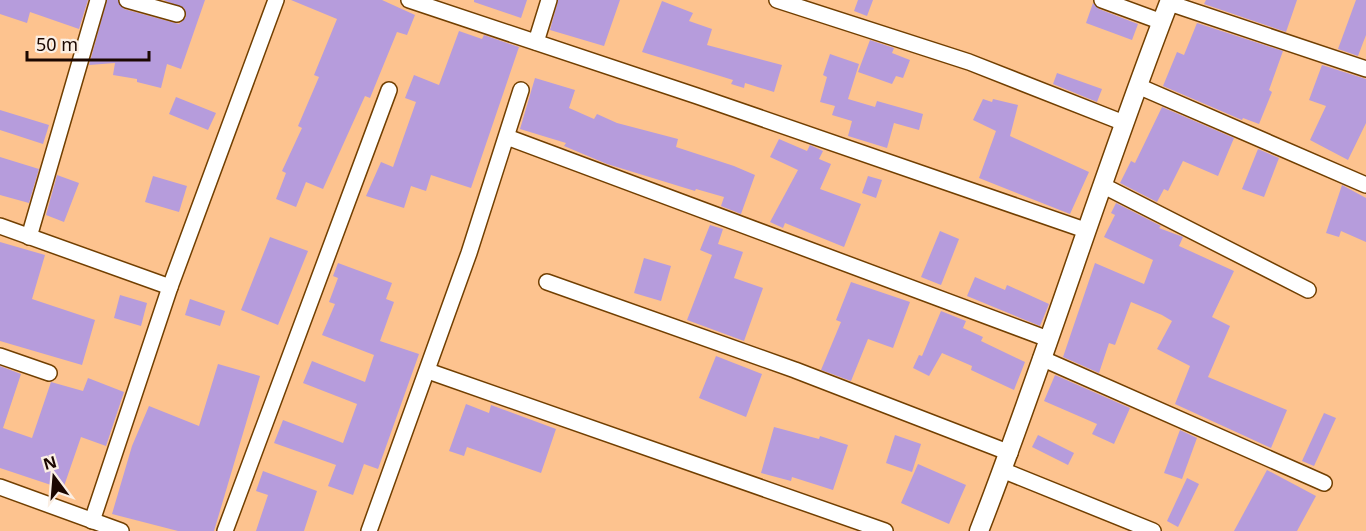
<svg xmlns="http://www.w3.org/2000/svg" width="1366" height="531" viewBox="0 0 1366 531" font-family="'Noto Sans',sans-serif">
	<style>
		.building { fill: #b69cdc }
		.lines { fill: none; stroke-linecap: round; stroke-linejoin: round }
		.minor-casing { stroke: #713f01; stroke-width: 18 }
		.tertiary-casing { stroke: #713f01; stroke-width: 21 }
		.minor { stroke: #fff; stroke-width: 15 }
		.tertiary { stroke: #fff; stroke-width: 18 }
	</style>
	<rect width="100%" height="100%" fill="#fdc38f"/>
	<g class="building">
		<path d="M0,0H88L79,29L30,12L27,23L0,14Z"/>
		<path d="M107,0H118L124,9L179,24L186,17L184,8L163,0H205L181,69L167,64L161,88L137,82V79L113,75L115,63L89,65Z"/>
		<path d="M291,0H382L415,15L407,35L397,32L370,98L365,96L323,189L306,182L296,207L276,199L286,173L282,171L302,128L298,126L319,77L314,75L337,19Z"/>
		<path d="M474,0H527L521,18L474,2Z"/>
		<path d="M558,0H620L604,46L550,30Z"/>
		<path d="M858,0H873L867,16L854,11Z"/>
		<path d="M1206,0H1297L1286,32L1204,4Z"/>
		<path d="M1356,0H1366V35L1358,56L1338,49Z"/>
		<path d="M662,1L693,13L689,21L712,29L707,45L782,65L774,92L745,83L744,88L731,84L733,80L642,52Z"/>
		<path d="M1093,3L1099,9L1138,24L1132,40L1086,23Z"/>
		<path d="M1197,23L1283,51L1269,90L1272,92L1259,124L1243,118L1242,120L1163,86L1177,52L1184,55Z"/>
		<path d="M459,31L482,39L484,35L519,47L471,188L431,175L426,191L411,186L404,208L366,196L381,162L393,167L416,102L405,98L414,75L439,85Z"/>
		<path d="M870,40L894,48L892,53L910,60L903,78L896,76L892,84L858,72Z"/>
		<path d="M830,54L859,64L848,99L875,107L877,101L923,114L919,130L894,123L887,148L848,136L852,121L832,115L835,106L820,102L827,77L823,75Z"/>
		<path d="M1322,65L1366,79V123L1348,160L1310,140L1326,106L1309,100Z"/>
		<path d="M1057,73L1102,89L1097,102L1053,84Z"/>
		<path d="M535,78L575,90L569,108L594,119L597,114L617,123L678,139L676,147L734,166L755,175L741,214L721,206L724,197L696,189L695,191L607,164L564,146L566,143L520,129Z"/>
		<path d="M176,97L216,113L208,130L169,114Z"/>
		<path d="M983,99L992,102L993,99L1018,105L1010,136L1089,172L1070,214L979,178L996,131L973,120Z"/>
		<path d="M1162,107L1234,138L1218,176L1183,161L1168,191L1164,189L1157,202L1120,183L1131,161L1135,163Z"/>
		<path d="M0,110L49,125L43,144L0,130Z"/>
		<path d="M779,139L807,151L810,145L823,151L819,159L831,164L820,189L861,204L844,247L785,223L783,228L770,222L798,170L770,157Z"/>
		<path d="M1258,149L1279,158L1264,197L1242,189Z"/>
		<path d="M0,157L39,169L29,203L0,195Z"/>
		<path d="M57,175L79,183L64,222L46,215Z"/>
		<path d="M153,176L187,186L179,212L145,202Z"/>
		<path d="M868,176L882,180L876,198L862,193Z"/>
		<path d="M1342,185L1366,198V242L1341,231L1339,237L1326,233Z"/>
		<path d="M1116,203L1161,226L1159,228L1183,237L1179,246L1234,271L1212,317L1230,326L1208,377L1287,410L1271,448L1175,404L1190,366L1157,349L1172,321L1162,315L1131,302L1115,345L1109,343L1099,373L1063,357L1095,263L1144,284L1153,260L1104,237L1115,215L1111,213Z"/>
		<path d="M710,225L723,229L718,244L743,252L734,278L763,288L744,341L687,320L712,255L700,250Z"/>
		<path d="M940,231L959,239L941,285L921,277Z"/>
		<path d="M270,237L308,251L278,325L241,310Z"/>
		<path d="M0,242L45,255L32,299L95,320L82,365L0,341Z"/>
		<path d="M644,258L671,266L661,301L634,293Z"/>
		<path d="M338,263L392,283L386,299L394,302L380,341L419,354L378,469L364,464L353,495L328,486L336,465L274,443L283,420L343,443L357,404L303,383L312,361L365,382L374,355L322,335L335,304L329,302L338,278L333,276Z"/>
		<path d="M975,277L1005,290L1007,285L1049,304L1040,326L967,296Z"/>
		<path d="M851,282L910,302L893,348L868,339L851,381L821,370L841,322L836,320Z"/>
		<path d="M120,295L147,303L141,326L114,318Z"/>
		<path d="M190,299L225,311L220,326L185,315Z"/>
		<path d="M941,311L966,321L963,328L983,337L981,341L1025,362L1014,390L971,370L972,366L942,353L929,376L913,368L919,355L922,356Z"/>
		<path d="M716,356L762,374L746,417L699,398Z"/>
		<path d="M218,364L260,376L214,531H178L112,514L132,446L149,406L199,426Z"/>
		<path d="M0,366L21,374L3,428L32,438L51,382L83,391L88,378L124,392L106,446L81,437L63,489L0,468Z"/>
		<path d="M1055,375L1130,408L1114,444L1092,434L1097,424L1044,401Z"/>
		<path d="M466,404L489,413L491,405L556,429L541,473L467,447L464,456L449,451Z"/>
		<path d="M1324,413L1336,418L1314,466L1302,461Z"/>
		<path d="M774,427L819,439L820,436L848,445L833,490L792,477L791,481L761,473Z"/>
		<path d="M1180,430L1197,438L1182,479L1164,473Z"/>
		<path d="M895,435L921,444L912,472L886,463Z"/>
		<path d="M1038,435L1074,453L1068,465L1032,447Z"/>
		<path d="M918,464L966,485L949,524L901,503Z"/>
		<path d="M1267,470L1316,496L1297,531H1234Z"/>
		<path d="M263,471L317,491L304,531H256L268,495L256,491Z"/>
		<path d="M1187,478L1199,484L1178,527L1167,521Z"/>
	</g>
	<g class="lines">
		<g class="minor-casing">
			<g id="minor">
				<path d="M127,0L177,14"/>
				<path d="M409,0L697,96L1085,230"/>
				<path d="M777,0L969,62L1124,123"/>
				<path d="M1102,0L1162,22"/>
				<path d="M1169,3L1366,69"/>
				<path d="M536,42L549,0"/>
				<path d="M1138,86L1366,185"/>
				<path d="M507,137L1048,339"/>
				<path d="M1102,185L1308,290"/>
				<path d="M0,226L170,287"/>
				<path d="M29,237L98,0"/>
				<path d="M547,282L795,370L1010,453"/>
				<path d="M0,356L49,373"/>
				<path d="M1041,358L1324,483"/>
				<path d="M428,371L885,531"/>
				<path d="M1002,470L1153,531"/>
				<path d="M0,487L121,531"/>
				<path d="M92,521L170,287L276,0"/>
				<path d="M225,531L389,90"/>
				<path d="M369,531L469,253L521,90"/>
			</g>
		</g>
		<g class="tertiary-casing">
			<path id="tertiary" d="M979,531C1047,356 1102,175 1170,0"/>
		</g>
		<use href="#minor" class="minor"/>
		<use href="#tertiary" class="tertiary"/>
	</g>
	<g transform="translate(54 477) rotate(344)" stroke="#fbefe4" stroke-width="4.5" paint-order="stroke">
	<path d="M0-4.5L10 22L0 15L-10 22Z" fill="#1b0700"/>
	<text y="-9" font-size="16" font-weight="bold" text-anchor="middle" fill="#1b0700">N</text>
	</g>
	<path d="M27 51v9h122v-9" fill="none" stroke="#1b0700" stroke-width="3"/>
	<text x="36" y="51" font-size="18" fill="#1b0700" stroke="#fbefe4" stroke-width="4.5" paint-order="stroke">50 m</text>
</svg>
